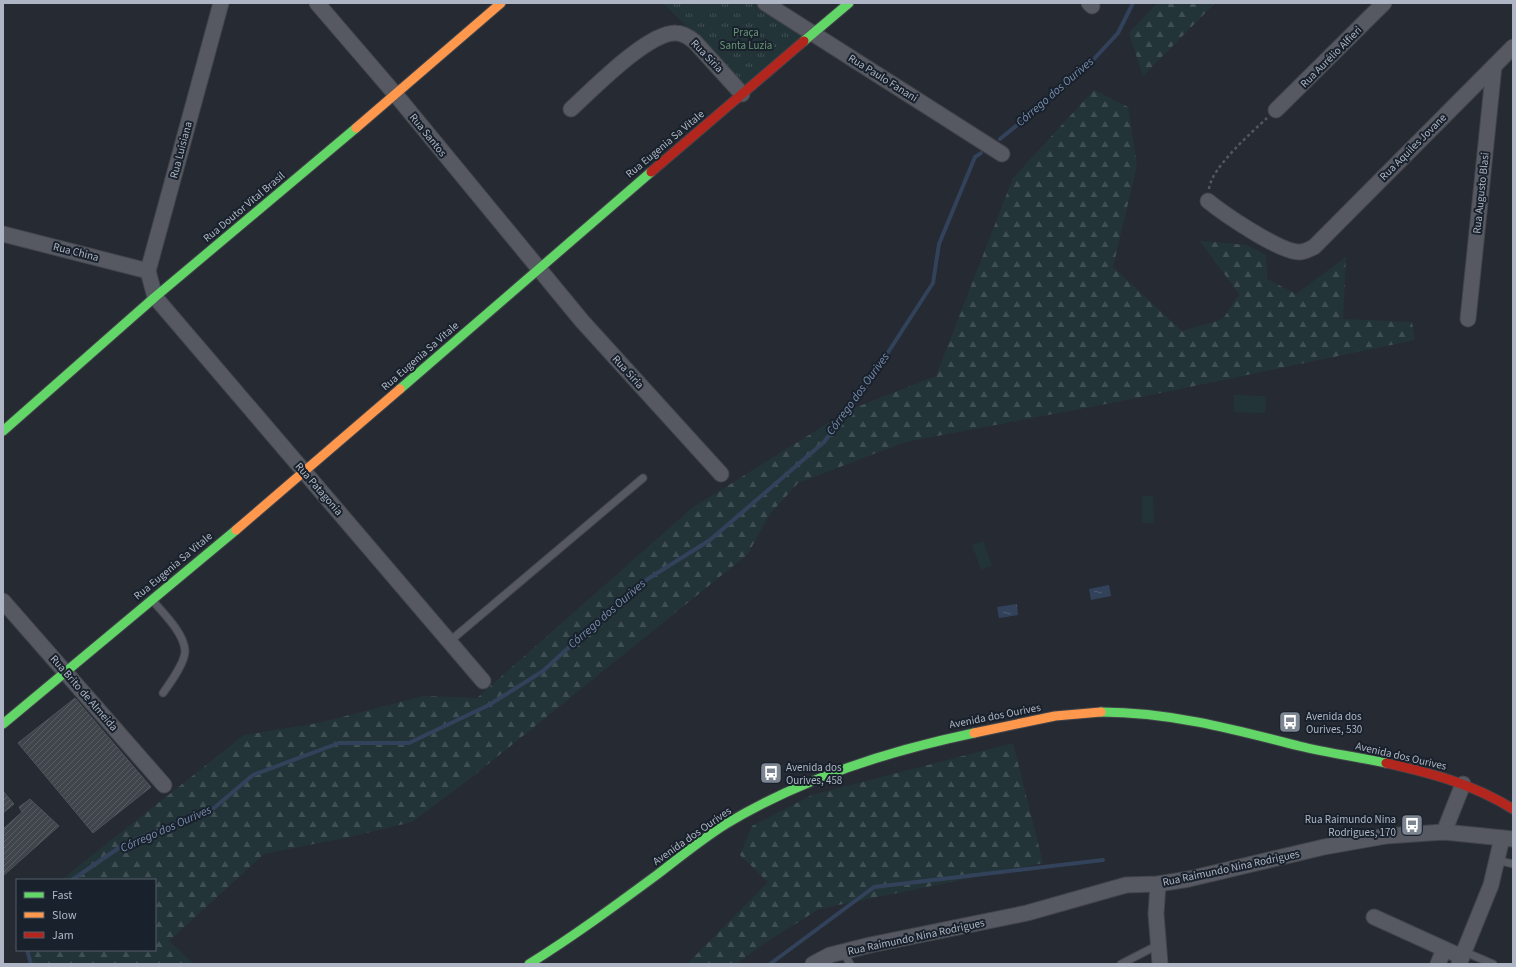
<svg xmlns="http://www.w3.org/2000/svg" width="1516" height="967" viewBox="0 0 1516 967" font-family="'Source Sans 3',sans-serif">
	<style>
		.grass { fill: url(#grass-tufts) }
		.forest { fill: url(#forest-firs) }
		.garden { fill: #233438 }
		.water { fill: url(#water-ripples) }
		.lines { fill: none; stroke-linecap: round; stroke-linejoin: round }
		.stream { stroke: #33425b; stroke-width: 4 }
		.building { fill: url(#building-hatch); stroke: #4d525a }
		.lane-casing { stroke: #42454b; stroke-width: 9 }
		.street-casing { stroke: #42454b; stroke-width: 17 }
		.fast-casing { stroke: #42454b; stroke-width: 11 }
		.slow-casing { stroke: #42454b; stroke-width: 11 }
		.jam-casing { stroke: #42454b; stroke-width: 11 }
		.path { stroke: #53585e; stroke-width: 2.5; stroke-dasharray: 3 3; stroke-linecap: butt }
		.lane { stroke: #565961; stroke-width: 7 }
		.street { stroke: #565961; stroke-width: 15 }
		.fast { stroke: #63d668; stroke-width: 9 }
		.slow { stroke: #ff974d; stroke-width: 9 }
		.jam { stroke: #b3261e; stroke-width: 9 }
		.labels { text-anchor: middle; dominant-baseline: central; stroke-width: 4; stroke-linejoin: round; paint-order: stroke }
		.park-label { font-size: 11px; fill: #669572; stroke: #19212c }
		.street-label { font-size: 11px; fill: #aeb6c5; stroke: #19212c }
		.poi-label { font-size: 11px; fill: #aeb6c5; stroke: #19212c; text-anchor: start }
		.water-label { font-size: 12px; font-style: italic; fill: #768cad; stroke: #19212c }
	</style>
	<defs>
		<pattern id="grass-tufts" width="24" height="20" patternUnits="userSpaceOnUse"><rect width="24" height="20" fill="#233438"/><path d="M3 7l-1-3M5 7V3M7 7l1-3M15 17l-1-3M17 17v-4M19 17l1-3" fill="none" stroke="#404f53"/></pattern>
		<pattern id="forest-firs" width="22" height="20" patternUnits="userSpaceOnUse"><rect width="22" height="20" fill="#233438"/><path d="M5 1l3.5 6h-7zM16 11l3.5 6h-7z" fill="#404f53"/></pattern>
		<pattern id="water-ripples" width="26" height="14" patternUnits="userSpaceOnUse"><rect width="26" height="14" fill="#33425b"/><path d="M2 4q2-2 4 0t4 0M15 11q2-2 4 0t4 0" fill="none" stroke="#4e5b71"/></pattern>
		<pattern id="building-hatch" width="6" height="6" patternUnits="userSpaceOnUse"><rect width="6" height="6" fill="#40444b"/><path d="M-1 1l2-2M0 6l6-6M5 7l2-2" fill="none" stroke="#595d63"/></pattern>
	</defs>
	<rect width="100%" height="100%" fill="#262a32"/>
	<path class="grass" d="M663,3H757L806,34L743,89L702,42Z"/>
	<g class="forest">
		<path d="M1157,3H1215L1143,76L1129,33Z"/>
		<path d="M1094,90L1128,107L1137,165L1113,267L1182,331L1223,319L1239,294L1200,241L1247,245L1266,255L1267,279L1296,294L1346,257L1343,319L1412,322L1415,340L1122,401L905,442L798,483L769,515L748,554L467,781L412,822L354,836L264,854L169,941L194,964H31L28,950H155V880H61L244,735L318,723L424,696L477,698L692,508L849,410L936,376L1013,178Z"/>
		<path d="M1013,743L1043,863L819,909L762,945L736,964H687L768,882L740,855L752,826L812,795Z"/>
	</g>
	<g class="garden">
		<path d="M686,3H710L700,14Z"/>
		<path d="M1234,395L1266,396L1265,413L1234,412Z"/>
		<path d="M1142,496H1153L1154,523H1142Z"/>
		<path d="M983,541L992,565L981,570L972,545Z"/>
	</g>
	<g class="water">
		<path d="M1109,585L1111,596L1091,600L1089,589Z"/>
		<path d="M1017,604L1018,615L999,618L997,607Z"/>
	</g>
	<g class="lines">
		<g class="stream">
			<path d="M1000,139L1082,72L1118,33L1133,3"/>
			<path d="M72,880L126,843L214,808L253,775L339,743H409L489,705L543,671L635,587L710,540L824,442L863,391L933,283L939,244L975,157L981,153"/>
			<path d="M27,950L31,964"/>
			<path d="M770,964L874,887L1103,860"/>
		</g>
	</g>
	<g class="building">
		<path d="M75,698L151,787L93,833L18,743Z"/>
		<path d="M3,791L14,804L3,813Z"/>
		<path d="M30,799L59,826L3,876V829L22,812L19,807Z"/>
	</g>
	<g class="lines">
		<g class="lane-casing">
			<g id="lane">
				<path d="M153,601C164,614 184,633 185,651C185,663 170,683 163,693"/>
				<path d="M450,641L643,478"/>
				<path d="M1497,860L1513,864"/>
				<path d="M1465,952L1493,964"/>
				<path d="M844,953L850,964"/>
				<path d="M1121,964L1158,945"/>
			</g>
		</g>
		<g class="street-casing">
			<g id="street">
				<path d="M221,3L148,271L155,297L483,681"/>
				<path d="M317,3L396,95L582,321L721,474"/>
				<path d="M765,3L1002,154"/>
				<path d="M1089,3L1092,6"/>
				<path d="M571,109C593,89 648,32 676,33C683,33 689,37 695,42L742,94"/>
				<path d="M1276,110L1384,3"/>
				<path d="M1208,201C1224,214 1281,253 1300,252C1304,252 1310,249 1314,247L1513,47"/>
				<path d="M3,234L148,271"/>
				<path d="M1468,319L1494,66"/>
				<path d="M3,601L164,785"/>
				<path d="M1444,832L1463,784"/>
				<path d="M1158,884L1156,914L1160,964"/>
				<path d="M1374,917L1462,957"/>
				<path d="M813,964L830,955L870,945L1027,913L1126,885L1158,884L1189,879L1324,847L1386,836L1444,832L1513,839"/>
				<path d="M1438,964L1444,949"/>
				<path d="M1459,964L1491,885L1502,838"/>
			</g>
		</g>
		<g class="fast-casing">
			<g id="fast">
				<path d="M804,41L849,3"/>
				<path d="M400,389L651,172"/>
				<path d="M3,431L155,297L356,128"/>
				<path d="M1101,712C1169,712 1233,729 1299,746C1328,753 1357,757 1386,763"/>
				<path d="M3,724L236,530"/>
				<path d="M529,964C574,936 616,905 658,874C680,857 702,839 726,824C802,778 888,751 974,733"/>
			</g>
		</g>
		<g class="slow-casing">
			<g id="slow">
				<path d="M356,128L501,3"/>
				<path d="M236,530L400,389"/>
				<path d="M974,733L1055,716L1101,712"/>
			</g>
		</g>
		<g class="jam-casing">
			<g id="jam">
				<path d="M651,172L804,41"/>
				<path d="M1386,763C1431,773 1473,784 1513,809"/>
			</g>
		</g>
		<path class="path" d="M1209,189C1211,168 1251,133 1267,118"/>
		<use href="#lane" class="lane"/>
		<use href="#street" class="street"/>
		<use href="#fast" class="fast"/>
		<use href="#slow" class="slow"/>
		<use href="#jam" class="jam"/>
	</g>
	<defs>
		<g id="bus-square" transform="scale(1.15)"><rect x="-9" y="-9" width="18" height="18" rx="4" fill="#7e8592" stroke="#19212c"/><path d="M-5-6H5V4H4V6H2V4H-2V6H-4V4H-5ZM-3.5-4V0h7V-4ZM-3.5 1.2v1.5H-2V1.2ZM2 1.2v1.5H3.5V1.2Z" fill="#fff"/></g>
	</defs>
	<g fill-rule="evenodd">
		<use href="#bus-square" x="1290" y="722"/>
		<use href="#bus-square" x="771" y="773"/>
		<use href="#bus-square" x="1412" y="825"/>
	</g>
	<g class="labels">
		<g class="park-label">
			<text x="746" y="32">Praça<tspan x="746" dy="13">Santa Luzia</tspan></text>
		</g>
		<g class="street-label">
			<text transform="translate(707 56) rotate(46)">Rua Siria</text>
			<text transform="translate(1331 57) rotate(-45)">Rua Aurélio Alfieri</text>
			<text transform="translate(883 78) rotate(32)">Rua Paulo Fanani</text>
			<text transform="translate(428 135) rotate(51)">Rua Santos</text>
			<text transform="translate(665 144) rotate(-40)">Rua Eugenia Sa Vitale</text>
			<text transform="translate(1413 147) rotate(-45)">Rua Aquiles Jovane</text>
			<text transform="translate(181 150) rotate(-75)">Rua Luisiana</text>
			<text transform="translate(1481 193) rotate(-84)">Rua Augusto Blasi</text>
			<text transform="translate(244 207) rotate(-40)">Rua Doutor Vital Brasil</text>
			<text transform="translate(76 252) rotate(14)">Rua China</text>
			<text transform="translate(420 356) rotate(-41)">Rua Eugenia Sa Vitale</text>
			<text transform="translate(628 372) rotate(48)">Rua Siria</text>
			<text transform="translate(319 489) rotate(49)">Rua Patagonia</text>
			<text transform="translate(173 566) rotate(-40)">Rua Eugenia Sa Vitale</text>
			<text transform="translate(84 693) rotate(49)">Rua Brito de Almeida</text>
			<text transform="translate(995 716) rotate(-11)">Avenida dos Ourives</text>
			<text transform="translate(1401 756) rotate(13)">Avenida dos Ourives</text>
			<text transform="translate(692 836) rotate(-35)">Avenida dos Ourives</text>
			<text transform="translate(1231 868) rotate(-12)">Rua Raimundo Nina Rodrigues</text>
			<text transform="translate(916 937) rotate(-12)">Rua Raimundo Nina Rodrigues</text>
		</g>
		<g class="poi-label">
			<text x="1306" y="716">Avenida dos<tspan x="1306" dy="13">Ourives, 530</tspan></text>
			<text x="786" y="767">Avenida dos<tspan x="786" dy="13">Ourives, 458</tspan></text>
			<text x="1396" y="819" text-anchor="end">Rua Raimundo Nina<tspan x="1396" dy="13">Rodrigues, 170</tspan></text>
		</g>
		<g class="water-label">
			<text transform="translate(1055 92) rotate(-41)">Córrego dos Ourives</text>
			<text transform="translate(858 394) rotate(-54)">Córrego dos Ourives</text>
			<text transform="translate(607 614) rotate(-41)">Córrego dos Ourives</text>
			<text transform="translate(166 829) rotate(-24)">Córrego dos Ourives</text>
		</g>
	</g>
	<rect width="1516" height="967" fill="none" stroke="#aeb6c5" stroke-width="8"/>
	<rect x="16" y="879" width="140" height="72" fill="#19212c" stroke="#555d69"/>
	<rect x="24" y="892" width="20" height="6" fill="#63d668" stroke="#555d69"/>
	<text x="52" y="899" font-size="12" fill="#aeb6c5">Fast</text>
	<rect x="24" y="912" width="20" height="6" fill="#ff974d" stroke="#555d69"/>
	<text x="52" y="919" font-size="12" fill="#aeb6c5">Slow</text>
	<rect x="24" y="932" width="20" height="6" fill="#b3261e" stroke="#555d69"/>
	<text x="52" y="939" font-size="12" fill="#aeb6c5">Jam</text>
</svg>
